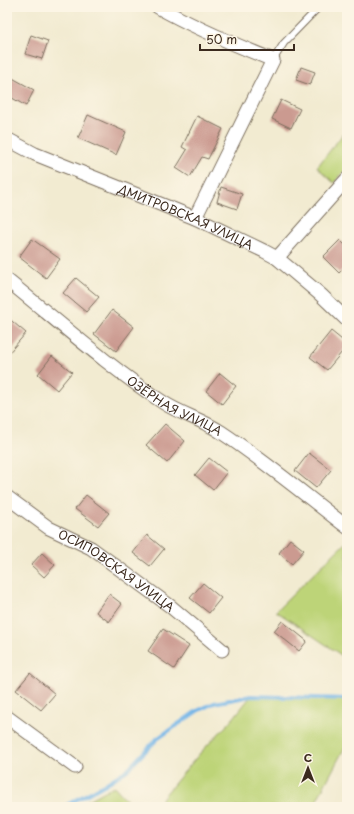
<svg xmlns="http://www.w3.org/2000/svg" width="354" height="814" viewBox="0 0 354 814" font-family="'Playpen Sans',sans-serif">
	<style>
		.green { fill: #bdd478; stroke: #7c7f4b }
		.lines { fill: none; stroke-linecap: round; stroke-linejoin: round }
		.stream { stroke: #73b5e8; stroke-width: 4 }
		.building { fill: #cb9a90 }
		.lane-casing { stroke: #7b6e5d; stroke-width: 8 }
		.street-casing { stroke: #7b6e5d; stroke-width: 15 }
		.lane { stroke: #fff; stroke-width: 6 }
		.street { stroke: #fff; stroke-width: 13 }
		.labels { text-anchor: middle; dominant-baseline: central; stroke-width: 3; stroke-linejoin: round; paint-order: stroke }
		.street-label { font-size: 12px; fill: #3b2a1e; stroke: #fcf5e5 }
	</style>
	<rect width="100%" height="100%" fill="#fcf5e5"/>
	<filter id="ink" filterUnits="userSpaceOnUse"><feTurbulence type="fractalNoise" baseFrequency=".025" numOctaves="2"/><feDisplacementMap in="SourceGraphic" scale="8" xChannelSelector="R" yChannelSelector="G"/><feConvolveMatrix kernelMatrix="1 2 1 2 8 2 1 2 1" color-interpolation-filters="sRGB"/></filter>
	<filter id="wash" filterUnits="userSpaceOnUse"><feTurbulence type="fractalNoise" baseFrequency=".012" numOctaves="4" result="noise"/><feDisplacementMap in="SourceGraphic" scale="16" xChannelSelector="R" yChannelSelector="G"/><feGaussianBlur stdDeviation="0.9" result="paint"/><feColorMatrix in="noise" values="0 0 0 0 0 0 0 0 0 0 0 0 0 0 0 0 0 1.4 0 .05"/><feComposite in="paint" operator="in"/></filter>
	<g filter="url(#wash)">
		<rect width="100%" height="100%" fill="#f2ebd1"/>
		<g class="green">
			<path d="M347,129V168L334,183L317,167Z"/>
			<path d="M347,541V659L276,611Z"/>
			<path d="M251,696L347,699L346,745L313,807H152L158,803L201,752L231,721Z"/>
			<path d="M114,786L133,807H76Z"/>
		</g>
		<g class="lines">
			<path class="stream" d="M63,807L104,785L127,770L157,739L197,711L214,703L251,696L347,699"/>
		</g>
		<g id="blocks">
			<g class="building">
				<path d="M31,35L48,41L42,59L25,54Z"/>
				<path d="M301,67L315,72L310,85L296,80Z"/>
				<path d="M7,75L34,90L26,106L7,95Z"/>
				<path d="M281,100L300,109L291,128L272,119Z"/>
				<path d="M88,115L126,132L116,155L78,138Z"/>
				<path d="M197,116L223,129L208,159L202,157L190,177L176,168L187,150L182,147Z"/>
				<path d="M221,187L242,194L237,209L217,202Z"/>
				<path d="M32,239L60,259L46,278L19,257Z"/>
				<path d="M340,240L347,247V265L339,273L323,257Z"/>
				<path d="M76,278L99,297L86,312L63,293Z"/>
				<path d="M112,310L134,327L116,351L94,334Z"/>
				<path d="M7,317L26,333L7,355Z"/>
				<path d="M331,331L347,344V346L327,370L310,357Z"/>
				<path d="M52,356L72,372L57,390L38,374Z"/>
				<path d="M220,373L236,386L222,404L206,391Z"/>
				<path d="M165,424L185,441L167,463L146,445Z"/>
				<path d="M309,453L331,470L316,488L295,471Z"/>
				<path d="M209,458L227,472L213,490L195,475Z"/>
				<path d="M86,495L109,513L98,526L75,509Z"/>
				<path d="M147,535L164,549L150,566L133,553Z"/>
				<path d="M290,539L304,550L292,564L279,553Z"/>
				<path d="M42,553L55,565L44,577L31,565Z"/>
				<path d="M203,583L221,598L209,613L190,598Z"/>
				<path d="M109,594L122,604L109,622L96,612Z"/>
				<path d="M282,621L307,641L299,651L274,631Z"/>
				<path d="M163,629L189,646L174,669L148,651Z"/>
				<path d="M30,673L55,694L41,710L16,690Z"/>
			</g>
		</g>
	</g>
	<g filter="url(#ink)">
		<use href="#blocks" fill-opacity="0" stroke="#7b6e5d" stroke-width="1"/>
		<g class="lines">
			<g class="lane-casing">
				<path id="lane" d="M273,60L284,43L319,7"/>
			</g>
			<g class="street-casing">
				<g id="street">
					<path d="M158,7C195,28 233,44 273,60L195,218"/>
					<path id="s1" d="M7,139L35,154L195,218L264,251L277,258L289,268L321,295L347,320"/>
					<path d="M277,258L347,179"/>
					<path id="s2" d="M7,280C59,322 109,367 164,403C181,414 203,420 221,432C265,461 305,495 347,527"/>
					<path id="s3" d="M7,497L49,528L91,548L170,606L222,650"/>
					<path d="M7,717L75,767"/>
				</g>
			</g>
			<use href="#lane" class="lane"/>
			<use href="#street" class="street"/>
		</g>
	</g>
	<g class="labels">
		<g class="street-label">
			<text stroke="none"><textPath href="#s1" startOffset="195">ДМИТРОВСКАЯ УЛИЦА</textPath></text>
			<text stroke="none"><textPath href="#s2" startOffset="210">ОЗЁРНАЯ УЛИЦА</textPath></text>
			<text stroke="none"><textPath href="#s3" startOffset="132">ОСИПОВСКАЯ УЛИЦА</textPath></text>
		</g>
	</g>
	<rect width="354" height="814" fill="none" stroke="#fcf5e5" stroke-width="24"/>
	<g transform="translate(308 768)" stroke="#fcf5e5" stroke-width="3" paint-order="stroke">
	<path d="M0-3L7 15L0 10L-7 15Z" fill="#3b2a1e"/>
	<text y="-6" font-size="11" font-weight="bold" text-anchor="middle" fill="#3b2a1e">С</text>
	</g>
	<path d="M200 44v6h94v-6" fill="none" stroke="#3b2a1e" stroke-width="2"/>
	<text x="206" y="44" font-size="12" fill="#3b2a1e" stroke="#fcf5e5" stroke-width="3" paint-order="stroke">50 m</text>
</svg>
